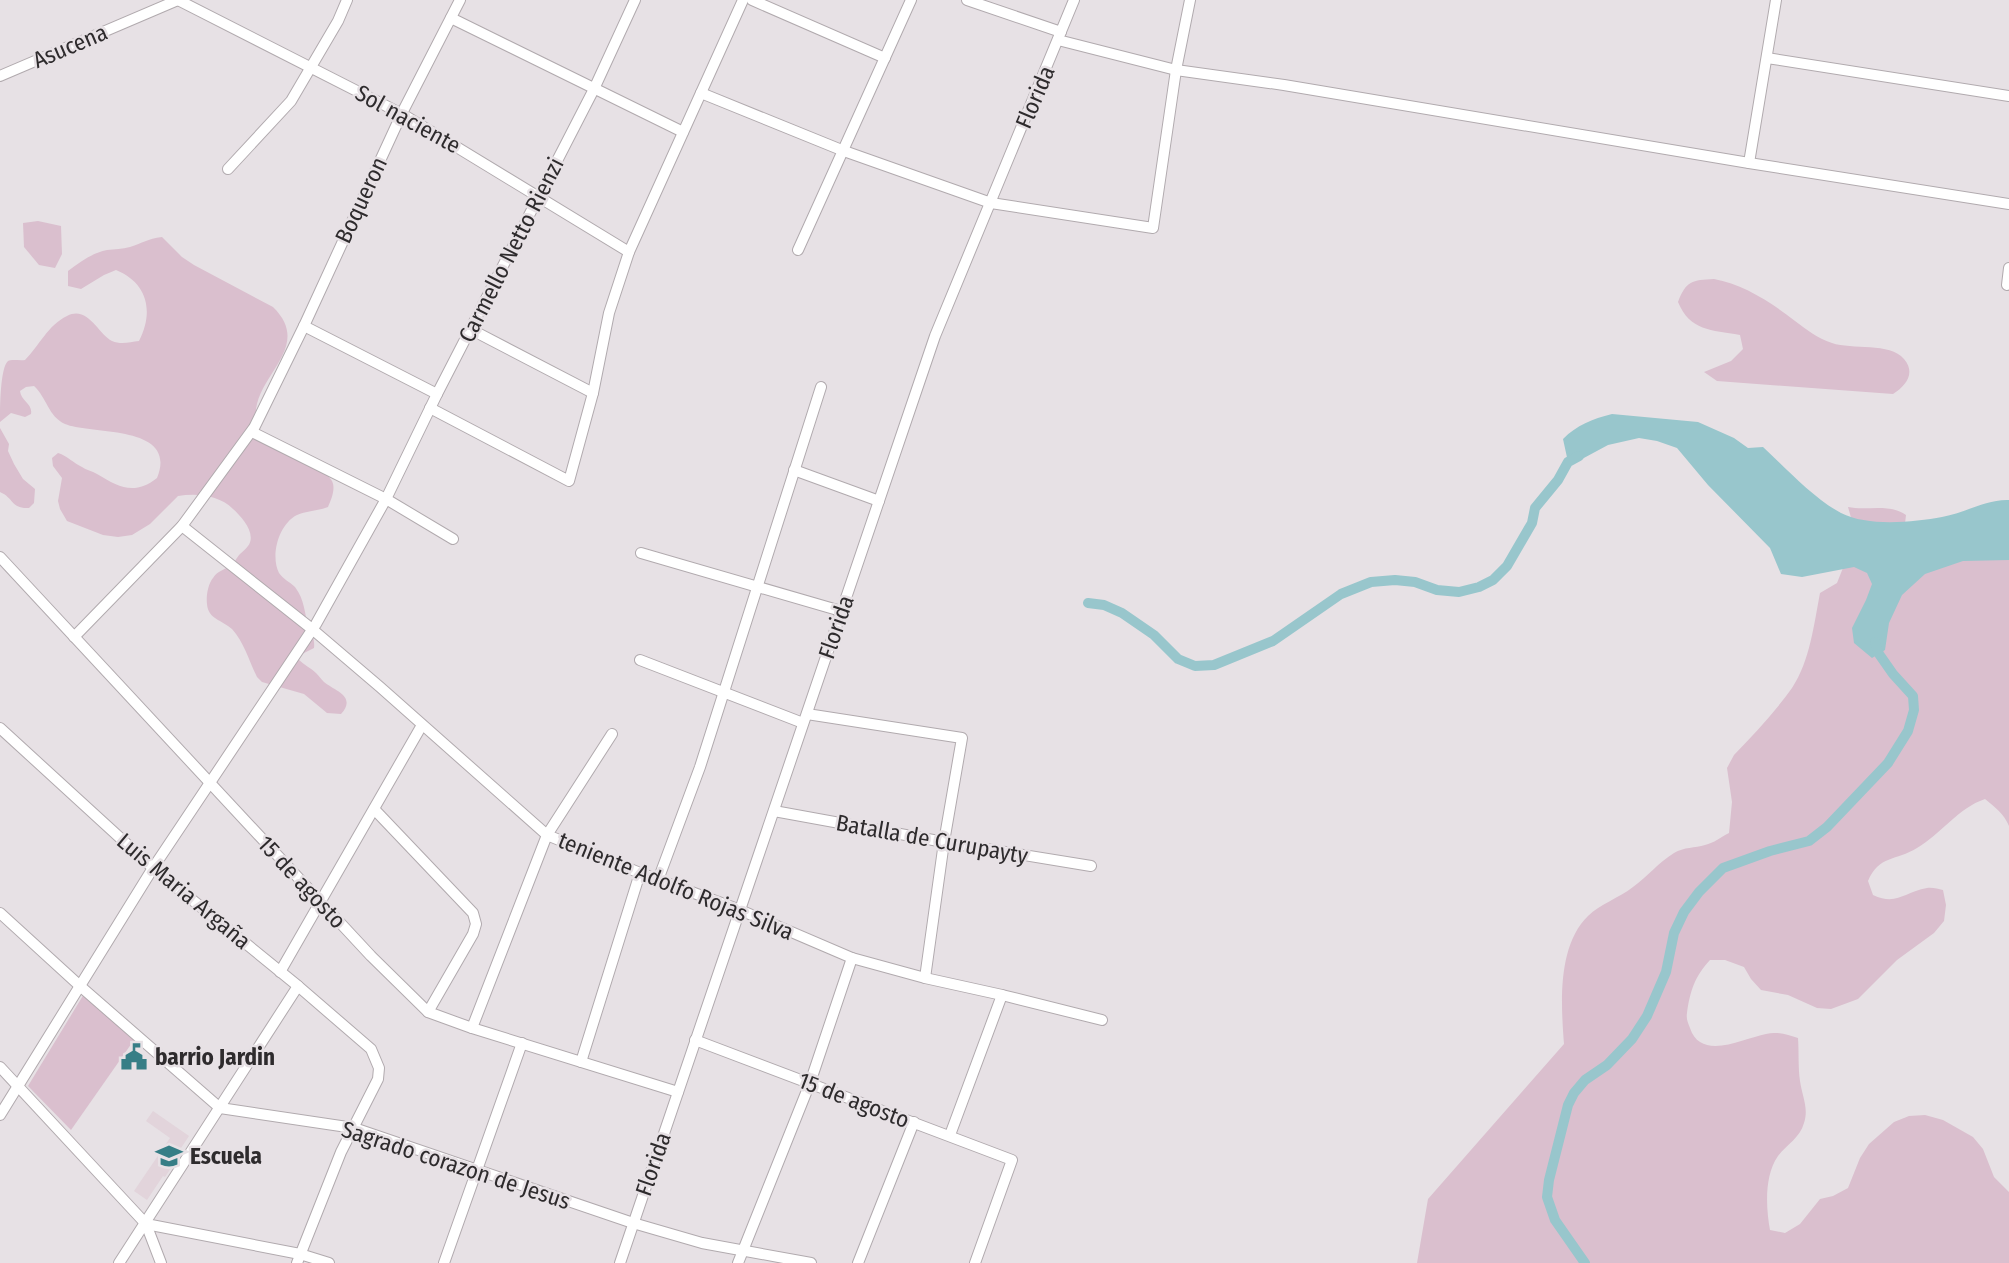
<svg xmlns="http://www.w3.org/2000/svg" width="2009" height="1263" viewBox="0 0 2009 1263" font-family="'Fira Sans Condensed',sans-serif">
	<style>
		.built { fill: #e2d4db }
		.green { fill: #dabfce }
		.water { fill: #98c6cc }
		.lines { fill: none; stroke-linecap: round; stroke-linejoin: round }
		.canal { stroke: #98c6cc; stroke-width: 10 }
		.street-casing { stroke: #b1aaae; stroke-width: 12 }
		.street { stroke: #fff; stroke-width: 10 }
		.labels { text-anchor: middle; dominant-baseline: central; stroke-width: 5; stroke-linejoin: round; paint-order: stroke }
		.street-label { font-size: 23px; fill: #2e2b2d; stroke: #e7e1e5 }
		.poi-label { font-size: 23px; font-weight: bold; fill: #2e2b2d; stroke: #e7e1e5; text-anchor: start }
	</style>
	<rect width="100%" height="100%" fill="#e7e1e5"/>
	<path class="built" d="M153,1111L189,1136L169,1166L171,1168L165,1177L163,1176L147,1200L134,1191L170,1138L146,1121Z"/>
	<g class="green">
		<path d="M38,221L61,226L62,254L55,268L39,265L24,247L23,223Z"/>
		<path d="M162,237L182,257L194,265L273,307C317,350 246,379 257,424C258,424 261,433 261,434C264,437 271,440 275,442C288,450 326,469 332,481C336,489 331,500 328,507C318,511 306,511 297,515C279,524 270,555 279,573C283,579 290,582 295,587C305,600 304,613 309,628C312,635 315,639 314,648L302,654L298,659C304,665 311,668 316,673C319,676 321,679 324,682C335,691 357,696 341,714L327,713L304,694L262,682L257,677C249,661 244,642 232,629C222,620 208,619 207,604C206,596 208,584 213,578C217,571 224,570 230,566C235,563 236,558 240,554C243,551 246,549 248,546C257,534 242,517 233,509C219,495 197,493 178,496L150,524L132,535L118,537L103,535L67,521L60,509L58,501L62,478L53,466L52,458L58,453C68,456 73,463 82,467C86,470 92,471 97,474C119,487 134,496 157,478C179,424 91,435 65,424C48,416 47,398 34,386L26,387L20,391C21,401 33,404 31,414L25,417L11,413L0,422C0,409 0,368 8,361C12,359 20,361 25,360C39,346 48,325 67,316C88,305 98,334 112,341C121,345 130,342 139,341C154,312 148,283 116,270L104,275L81,289L68,286V271C80,262 92,253 107,250C115,249 122,249 130,247C143,243 147,239 162,237Z"/>
		<path d="M1714,279C1743,284 1772,303 1795,321C1807,330 1817,338 1832,343C1852,350 1890,342 1904,359C1916,373 1906,386 1893,394L1717,381L1704,372L1731,361L1743,349L1740,335C1711,330 1690,331 1678,302C1686,281 1692,280 1714,279Z"/>
		<path d="M0,428L9,444L8,451L14,464L23,479L35,489L34,503L29,508C11,509 14,498 0,492Z"/>
		<path d="M1848,507C1866,511 1890,503 1906,515L1904,532L2009,545V826C2004,814 1995,807 1985,799C1958,808 1941,834 1917,848C1896,861 1879,855 1868,881L1873,895C1897,906 1904,892 1927,888C1932,887 1938,889 1943,890L1946,905L1944,921L1934,933L1897,960L1858,999L1831,1009L1817,1008L1788,995L1761,990L1751,979L1744,967L1725,960H1710C1695,976 1690,991 1687,1013C1686,1019 1688,1023 1690,1028C1701,1062 1744,1038 1766,1034C1777,1031 1788,1035 1798,1038C1799,1052 1798,1067 1800,1081C1802,1096 1809,1108 1804,1123C1800,1138 1787,1144 1778,1156C1764,1176 1766,1208 1770,1230L1785,1233L1800,1224L1820,1199L1833,1196L1848,1188L1860,1158L1869,1144L1894,1122L1909,1116L1925,1115L1943,1120L1973,1137L1983,1149L1994,1177L2009,1192V1263H1417L1428,1199L1564,1044C1561,1005 1557,946 1588,916C1600,904 1619,898 1633,887C1647,877 1659,862 1674,853C1684,847 1695,848 1705,845C1714,843 1721,837 1729,833L1732,802L1727,768L1734,755C1754,734 1775,712 1792,688C1810,661 1814,624 1820,593L1837,583L1856,535Z"/>
		<path d="M84,994L134,1040L71,1130L28,1086Z"/>
	</g>
	<path class="water" d="M1612,414L1698,422L1734,438L1748,448L1763,447C1787,469 1813,498 1841,513C1868,527 1914,522 1942,517C1965,513 1986,499 2009,500V560L1963,561L1925,574L1902,595L1889,623L1885,650L1872,658L1854,643L1852,628L1866,600L1872,584L1867,573L1854,567L1802,577L1781,574L1770,548L1708,485L1677,448L1657,441L1639,438L1608,445L1582,459L1568,462L1563,439C1577,425 1592,419 1612,414Z"/>
	<g class="lines">
		<g class="canal">
			<path d="M1088,603L1104,605L1122,613L1154,635L1178,659L1195,666L1214,665L1273,641L1341,594L1371,582L1395,580L1415,582L1437,590L1459,592L1479,587L1493,580L1507,566L1532,523L1535,508L1558,480L1568,462L1579,456"/>
			<path d="M1585,1263L1555,1220L1547,1197L1549,1180L1568,1105L1574,1093L1585,1080L1607,1065L1632,1039L1647,1016L1666,972L1674,933L1684,912L1699,892L1723,868L1770,851L1809,841L1827,827L1888,763L1908,731L1914,710L1913,696L1893,674L1879,654L1875,642"/>
		</g>
		<g class="street-casing">
			<g id="street">
				<path d="M178,0L404,115L629,252"/>
				<path d="M752,0L885,58"/>
				<path d="M967,0L1061,32"/>
				<path d="M451,18L683,132"/>
				<path d="M1058,40L1176,70L1284,85L1749,163L2009,204"/>
				<path d="M1767,58L2009,96"/>
				<path d="M0,76L178,0"/>
				<path d="M701,93L844,151L991,203L1153,228L1176,70L1190,0"/>
				<path d="M1749,163L1776,0"/>
				<path d="M228,169L291,101L338,21L347,0"/>
				<path d="M798,250L911,0"/>
				<path d="M2007,285L2009,268"/>
				<path d="M304,326L437,394"/>
				<path d="M470,329L593,393"/>
				<path d="M430,408L569,481L593,393L609,313L629,252L743,0"/>
				<path d="M794,470L879,501"/>
				<path d="M182,526L312,629L380,687L547,835L640,873L740,910L852,958L925,978L1002,995L1102,1020"/>
				<path d="M453,539L386,499L252,432L304,326L402,113L460,0"/>
				<path d="M641,553L841,611"/>
				<path d="M0,557L371,956L428,1012L472,1028L678,1092"/>
				<path d="M74,637L182,526L253,429"/>
				<path d="M640,660L803,723"/>
				<path d="M807,714L962,738L944,842L925,978"/>
				<path d="M0,728L153,868L298,986L371,1049L379,1068L378,1079L341,1152L297,1263"/>
				<path d="M374,809L473,913L476,924L473,934L428,1012"/>
				<path d="M774,811L944,842L1091,866"/>
				<path d="M658,880L700,767L821,387"/>
				<path d="M0,913L80,986L220,1108L354,1128L633,1223L702,1243L811,1263"/>
				<path d="M280,972L422,725"/>
				<path d="M472,1028L547,835L612,734"/>
				<path d="M695,1040L1012,1160L975,1263"/>
				<path d="M581,1062L640,873"/>
				<path d="M0,1067L146,1224L161,1263"/>
				<path d="M0,1115L153,868L316,624L386,499L437,394L594,89L635,0"/>
				<path d="M950,1135L1002,995"/>
				<path d="M146,1224L300,1254L329,1263"/>
				<path d="M119,1263L298,986"/>
				<path d="M444,1263L522,1043"/>
				<path d="M620,1263L935,336L1074,0"/>
				<path d="M738,1263L810,1083L852,958"/>
				<path d="M858,1263L914,1122"/>
			</g>
		</g>
		<use href="#street" class="street"/>
	</g>
	<defs>
		<g id="civic-bare" transform="scale(2.1)"><path d="M-.6-6.5H3V-4.5H.6V-3L4-1V1h2V6H-6V1h2V-1L-.6-3ZM-1.2 2.5V6h2.4V2.5Z" fill="#367e86" stroke="#e7e1e5" stroke-width="2.5" paint-order="stroke"/></g>
		<g id="school-bare" transform="scale(2.1)"><path d="M0-5L7-2L0 1L-7-2ZM-4 1L0 2.5L4 1V4Q0 6-4 4Z" fill="#367e86" stroke="#e7e1e5" stroke-width="2.5" paint-order="stroke"/></g>
	</defs>
	<g fill-rule="evenodd">
		<use href="#civic-bare" x="134" y="1057"/>
		<use href="#school-bare" x="169" y="1156"/>
	</g>
	<g class="labels">
		<g class="street-label">
			<text transform="translate(70 46) rotate(-23)">Asucena</text>
			<text transform="translate(1035 97) rotate(-67)">Florida</text>
			<text transform="translate(408 119) rotate(29)">Sol naciente</text>
			<text transform="translate(361 200) rotate(-65)">Boqueron</text>
			<text transform="translate(511 250) rotate(-63)">Carmello Netto Rienzi</text>
			<text transform="translate(836 627) rotate(-71)">Florida</text>
			<text transform="translate(932 839) rotate(10)">Batalla de Curupayty</text>
			<text transform="translate(302 882) rotate(47)">15 de agosto</text>
			<text transform="translate(676 886) rotate(22)">teniente Adolfo Rojas Silva</text>
			<text transform="translate(184 891) rotate(40)">Luis Maria Argaña</text>
			<text transform="translate(854 1100) rotate(21)">15 de agosto</text>
			<text transform="translate(653 1164) rotate(-71)">Florida</text>
			<text transform="translate(456 1165) rotate(18)">Sagrado corazon de Jesus</text>
		</g>
		<g class="poi-label">
			<text x="155" y="1057">barrio Jardin</text>
			<text x="190" y="1156">Escuela</text>
		</g>
	</g>
</svg>
